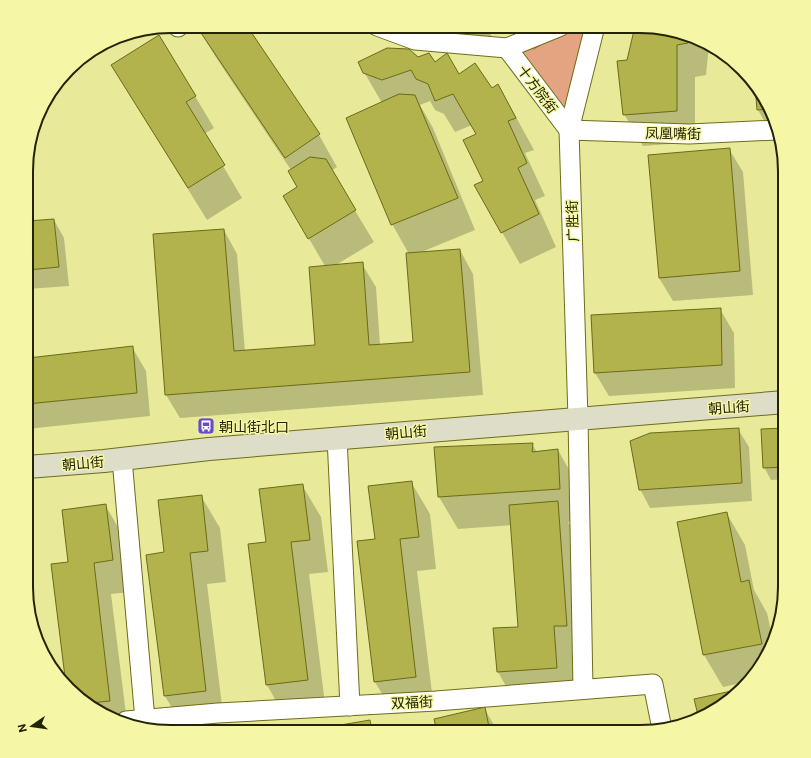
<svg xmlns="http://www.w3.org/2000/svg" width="811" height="758" viewBox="0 0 811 758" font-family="Commissioner,'Noto Sans SC',sans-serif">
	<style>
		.green { fill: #e5a481 }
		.shadow { fill: #0003 }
		.building { fill: #b2b34d; stroke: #6b6b17 }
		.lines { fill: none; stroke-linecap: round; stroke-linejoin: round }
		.street-casing { stroke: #6d6d1a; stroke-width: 21 }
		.secondary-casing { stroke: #6d6d1a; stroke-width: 24 }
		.street { stroke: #fff; stroke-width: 19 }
		.secondary { stroke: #ddddc8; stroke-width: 22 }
		.labels { text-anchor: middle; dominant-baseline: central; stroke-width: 3; stroke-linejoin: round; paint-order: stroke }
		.street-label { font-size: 14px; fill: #242403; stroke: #f5f7a6 }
		.poi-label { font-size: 14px; fill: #242403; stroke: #f5f7a6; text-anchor: start }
		.rim { fill: none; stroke: #242403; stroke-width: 2 }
	</style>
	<rect width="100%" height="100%" fill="#e8ea99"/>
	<path class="green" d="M578,26H589L563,117L518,55Z"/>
	<g class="shadow">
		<path d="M246,26L319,135L337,167L331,171L374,242L334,266L362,264L376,287L380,345L414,343L409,254L392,224L382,103L364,72L418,58L435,63L459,75L492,89L498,85L516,117L534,150L525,153L545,196L535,200L556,247L520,264L502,232L484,181L477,134L472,125L455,132L444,114L435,110L430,101L420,105L433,128L475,230L419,253L460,250L473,274L483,395L180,418L166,395L224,230L237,254L245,352L316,346L325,266L284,196L299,188L291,170L217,59L198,28Z"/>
		<path d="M429,26H486L497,46L485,55L466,29L444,46Z"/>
		<path d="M517,26H568L534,50Z"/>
		<path d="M649,26L704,41L709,45L706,75L695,77V142L643,146L624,114L628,61Z"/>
		<path d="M113,65L195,96L214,128L204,134L242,198L207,220L131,97Z"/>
		<path d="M756,87L774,116L780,142H776L758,110Z"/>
		<path d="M729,149L743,172L753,295L673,301L659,278Z"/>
		<path d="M54,220L64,238L69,286L28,289V222Z"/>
		<path d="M720,309L734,333L735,388L609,396L595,373Z"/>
		<path d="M132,347L146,371L150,416L27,429L28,359Z"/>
		<path d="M738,429L749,447L752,501L650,508L640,489Z"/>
		<path d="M785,429V479L771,480L764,467Z"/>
		<path d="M532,444L537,452L558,450L576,482L578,521L568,522L576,534L585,657L572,658L575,700L516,704L498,672L494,629L519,628L512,525L458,529L439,497L435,448Z"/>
		<path d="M411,482L430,514L436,569L417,571L434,709L394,714L375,682L376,540Z"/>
		<path d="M302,485L321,517L328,572L309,574L326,712L285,717L267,685V543Z"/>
		<path d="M201,496L220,528L226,582L207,584L224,722L183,727L165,696V553Z"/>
		<path d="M105,505L124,537L130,592L111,594L127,722L107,717L67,686L52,565L70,563Z"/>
		<path d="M727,514L745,545L754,590L767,613L773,640L770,651L746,682L723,687L704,655L678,523Z"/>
		<path d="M27,550L34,605L29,606L26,596Z"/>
		<path d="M484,708L498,732H438Z"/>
		<path d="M369,721L375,732H312Z"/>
	</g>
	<g class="building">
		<path d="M199,26H247L320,134L285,158L197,27Z"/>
		<path d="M635,26H649L689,37L688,43L677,45V111L623,115L617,61L627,60Z"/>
		<path d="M159,35L196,96L186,102L225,165L188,188L111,65Z"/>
		<path d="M387,48L409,49L418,57L429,53L435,62L447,53L459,74L475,63L492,88L498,84L516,118L508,121L527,163L518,168L539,214L501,233L474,185L483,181L463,140L476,134L453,94L435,101L428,84L416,79L411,70L382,80L363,73L358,62Z"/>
		<path d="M755,85L770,109L757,110Z"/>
		<path d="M399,94L415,95L458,198L391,225L346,118Z"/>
		<path d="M730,148L740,271L659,278L648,155Z"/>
		<path d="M310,157L326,159L356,210L308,239L283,196L297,187L288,171Z"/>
		<path d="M54,219L59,267L28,270V221Z"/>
		<path d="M224,229L234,351L315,345L309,267L363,262L369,345L413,342L406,253L460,249L470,372L165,395L153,234Z"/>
		<path d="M778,286H785V354L782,355Z"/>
		<path d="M721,308L722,365L594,373L591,315Z"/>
		<path d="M133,346L137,393L27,404L28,358Z"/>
		<path d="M739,428L742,483L639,490L630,441L650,433Z"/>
		<path d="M785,428V467L763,468L761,429Z"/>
		<path d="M533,443L532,452L558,449L560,489L438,497L434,447Z"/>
		<path d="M412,481L419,537L400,539L416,677L374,682L357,541L375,539L368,486Z"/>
		<path d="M303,484L310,540L291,542L308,680L266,685L248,544L266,542L259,489Z"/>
		<path d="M202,495L208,551L190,553L206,691L164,696L146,555L164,552L158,500Z"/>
		<path d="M558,501L567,626H554L557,668L497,672L493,628L518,627L509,505Z"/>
		<path d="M106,504L113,560L94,563L110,701L89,703L66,685L51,564L68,562L62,510Z"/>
		<path d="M727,512L741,582L749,580L762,644L703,655L677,522Z"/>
		<path d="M741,689L735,696L699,719L694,699Z"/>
		<path d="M485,707L490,732H437L434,719Z"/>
		<path d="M370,720L372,732H311V730Z"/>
		<path d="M245,728L246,732H223Z"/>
	</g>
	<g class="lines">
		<g class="street-casing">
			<g id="street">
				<path d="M178,26V27L179,26"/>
				<path d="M377,26L415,40L507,48L561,26"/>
				<path d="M507,48L569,130L689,134L777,130"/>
				<path d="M337,438L350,706"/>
				<path d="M122,459L145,720"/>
				<path d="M583,689L578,418L569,130L595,26"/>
				<path d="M126,721L218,713L436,701L653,684L662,729"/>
			</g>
		</g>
		<g class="secondary-casing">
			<path id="secondary" d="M27,467L104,461L209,449L785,402"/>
		</g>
		<use href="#street" class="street"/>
		<use href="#secondary" class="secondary"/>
	</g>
	<defs>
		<g id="bus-square" transform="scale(0.9)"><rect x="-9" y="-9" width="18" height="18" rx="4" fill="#694cc6" stroke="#f5f7a6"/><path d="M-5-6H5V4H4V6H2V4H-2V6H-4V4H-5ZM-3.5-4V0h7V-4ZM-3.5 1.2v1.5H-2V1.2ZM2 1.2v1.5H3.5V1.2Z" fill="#fff"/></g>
	</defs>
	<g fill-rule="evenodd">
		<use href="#bus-square" x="206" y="426"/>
	</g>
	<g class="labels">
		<g class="street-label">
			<text transform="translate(538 89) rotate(53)">十方院街</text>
			<text transform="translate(673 133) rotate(1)">凤凰嘴街</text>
			<text transform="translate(572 221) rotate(-92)">广胜街</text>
			<text transform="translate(729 407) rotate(-4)">朝山街</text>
			<text transform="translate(406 432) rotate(-5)">朝山街</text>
			<text transform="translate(83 463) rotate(-5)">朝山街</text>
			<text transform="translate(412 702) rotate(-3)">双福街</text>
		</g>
		<g class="poi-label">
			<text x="219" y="426">朝山街北口</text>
		</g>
	</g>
	<path d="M0 0H811V758H0ZM171 33H640A138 138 0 0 1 778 171V587A138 138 0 0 1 640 725H171A138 138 0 0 1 33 587V171A138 138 0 0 1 171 33Z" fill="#f5f7a6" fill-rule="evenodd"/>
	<path class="rim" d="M171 33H640A138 138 0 0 1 778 171V587A138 138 0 0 1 640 725H171A138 138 0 0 1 33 587V171A138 138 0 0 1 171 33Z"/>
	<g transform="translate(32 726) rotate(257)" stroke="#f5f7a6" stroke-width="3" paint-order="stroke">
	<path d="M0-3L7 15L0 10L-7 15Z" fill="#242403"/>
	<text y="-6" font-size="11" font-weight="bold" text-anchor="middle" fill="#242403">N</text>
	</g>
</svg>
